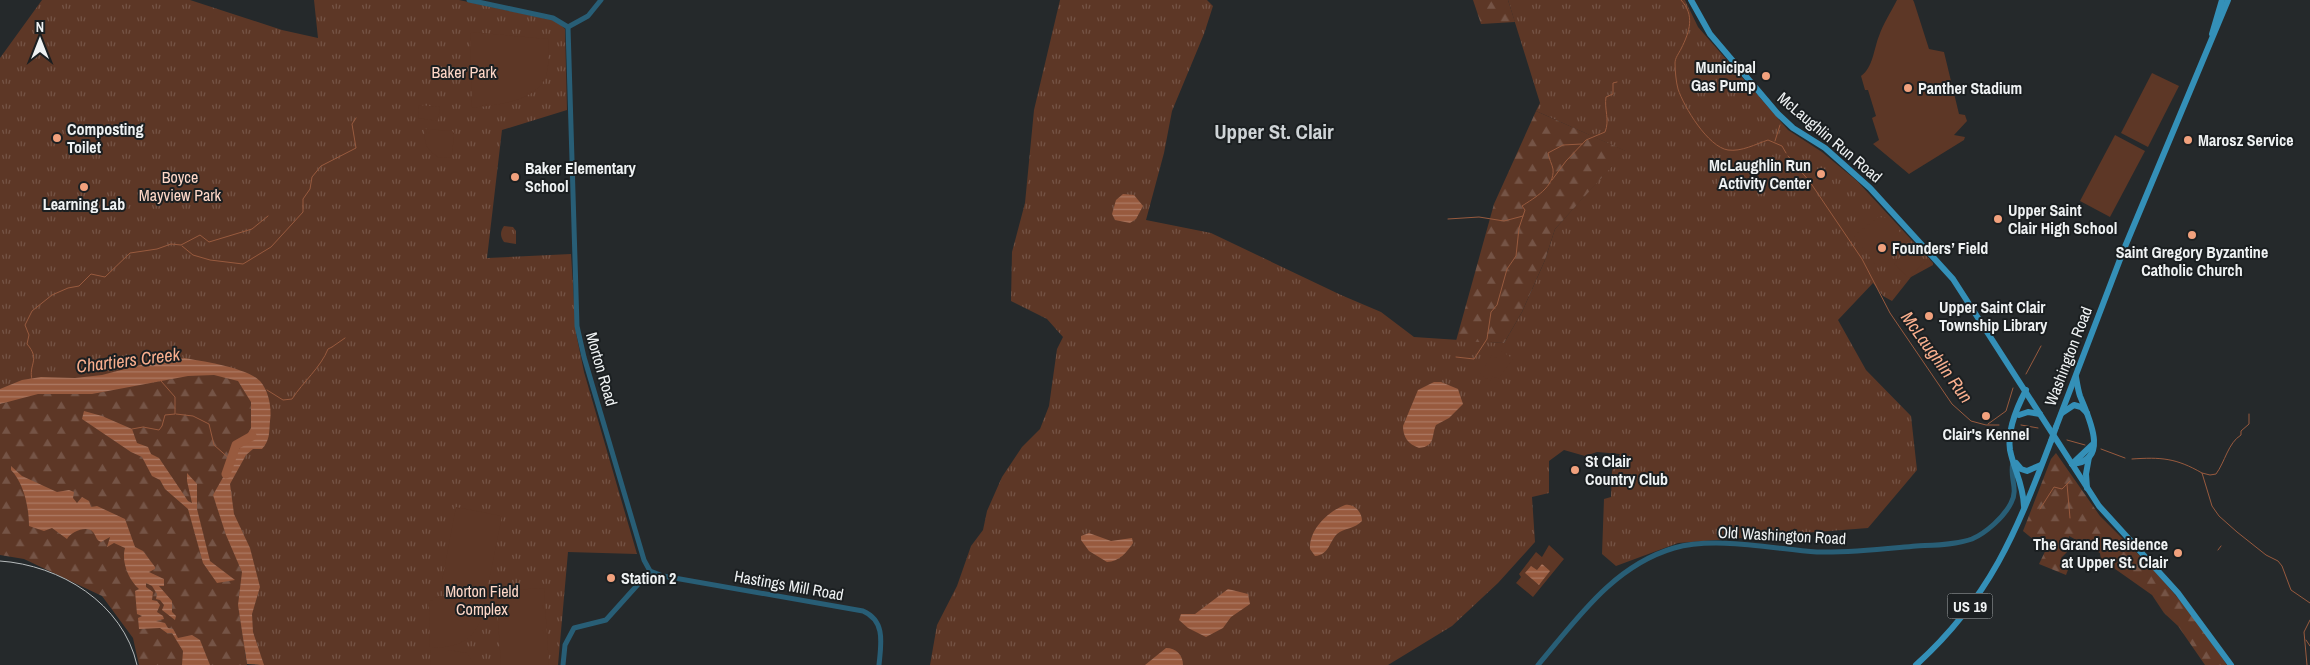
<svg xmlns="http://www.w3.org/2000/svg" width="2310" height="665" viewBox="0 0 2310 665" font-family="'Archivo Narrow',sans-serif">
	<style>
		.grass { fill: url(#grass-tufts) }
		.forest { fill: url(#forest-firs) }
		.pitch { fill: #5d3726 }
		.water { fill: url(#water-rules) }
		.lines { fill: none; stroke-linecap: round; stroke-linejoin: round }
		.stream { stroke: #985a3e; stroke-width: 1 }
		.river { stroke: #985a3e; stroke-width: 9 }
		.minor { stroke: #285e76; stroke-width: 5 }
		.major { stroke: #3490b8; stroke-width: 6 }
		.rail { stroke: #b7bbbc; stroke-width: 1 }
		.major-bridge { stroke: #3490b8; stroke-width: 6 }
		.poi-dot { fill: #f1a17d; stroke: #1b1f21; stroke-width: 2 }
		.labels { text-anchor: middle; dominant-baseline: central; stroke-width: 4; stroke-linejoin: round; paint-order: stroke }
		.shield { fill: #1b1f21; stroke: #afb3b4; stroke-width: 1 }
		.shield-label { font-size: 15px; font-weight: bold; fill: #eff2f3 }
		.poi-label { font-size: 16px; font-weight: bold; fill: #eff2f3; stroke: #1b1f21; text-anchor: start }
		.park-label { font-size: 16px; fill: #ffd8c8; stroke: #1b1f21 }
		.street-label { font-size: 16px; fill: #eff2f3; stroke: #1b1f21 }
		.water-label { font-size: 18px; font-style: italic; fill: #f9af8e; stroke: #1b1f21 }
		.district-label { font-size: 21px; font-weight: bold; fill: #cfd4d7; stroke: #1b1f21 }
	</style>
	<defs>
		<pattern id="grass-tufts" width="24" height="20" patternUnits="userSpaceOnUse" patternTransform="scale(1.25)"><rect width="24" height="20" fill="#5d3726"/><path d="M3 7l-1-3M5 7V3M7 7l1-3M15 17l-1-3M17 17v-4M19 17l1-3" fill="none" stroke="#755446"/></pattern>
		<pattern id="forest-firs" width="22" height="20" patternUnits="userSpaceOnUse" patternTransform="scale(1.25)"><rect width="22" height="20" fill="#5d3726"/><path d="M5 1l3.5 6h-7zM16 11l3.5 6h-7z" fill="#755446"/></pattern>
		<pattern id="water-rules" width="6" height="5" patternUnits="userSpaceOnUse" patternTransform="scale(1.25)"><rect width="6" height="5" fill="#985a3e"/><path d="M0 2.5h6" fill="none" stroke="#ac7a64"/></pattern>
	</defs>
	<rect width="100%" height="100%" fill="#25292b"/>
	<g class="grass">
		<path d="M42,0H190L282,30L318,38L314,0H459L557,21L565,29L567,110L502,130L487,258L571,254L576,333L584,372L637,554L568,552L558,665H259L0,398V58Z"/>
		<path d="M1060,0H1207L1213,6L1204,34L1172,111L1164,153L1146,220L1211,233L1341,295L1381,312L1414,337L1504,343L1522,312L1545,260L1555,229L1625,151L1536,111L1540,103L1508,0H1685L1698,27L1788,130L1822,152L1857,181L1933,263V265L1911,277L1892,301L1883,296L1873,283L1838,320L1866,370L1911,416L1917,470L1868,528L1678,543L1616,566L1602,554L1604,499L1611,497L1612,471L1620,454L1597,452L1585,456L1564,450L1549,461V493L1532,497L1535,542L1498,583L1452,626L1388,665H930L937,625L957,586L971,546L983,530L987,511L1002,477L1022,447L1040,429L1049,406L1057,349L1063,337L1047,319L1011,301L1012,252L1025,203L1034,110Z"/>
		<path d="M504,226L513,227L516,231V244L504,242C500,237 500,231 504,226Z"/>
	</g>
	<g class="forest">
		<path d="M1473,0H1508L1515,22L1481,24Z"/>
		<path d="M1536,111L1626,151L1555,229L1545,260L1522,312L1504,343L1456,341L1494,204Z"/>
		<path d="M214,375L238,380L251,402V428L213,495L226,535L242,572L238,605L247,665H139L133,638L102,596L24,559L0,555V404L38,394H92L188,376Z"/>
		<path d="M2056,453L2100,516L2152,568L2189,611L2227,665H2205L2178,626L2164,613L2152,595L2101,559L2100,553L2069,536L2067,552L2061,558L2069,567L2066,575L2039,564L2051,539L2034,540L2023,531L2051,459Z"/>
	</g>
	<g class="pitch">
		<path d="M1897,0H1913L1914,2L1929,49L1944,52L1959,114L1965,115L1967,121L1954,135L1965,137L1964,140L1909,174L1873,144L1879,140L1872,118L1876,116L1868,90H1865L1861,76C1873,68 1874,48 1879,36C1883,24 1891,12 1897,0Z"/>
		<path d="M470,32L548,39C548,52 551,74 541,85C525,103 494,105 472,108Z"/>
		<path d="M2152,73L2179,86L2148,147L2121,133Z"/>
		<path d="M419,105L440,107L438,121L418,118Z"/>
		<path d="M425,129L452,131L454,133L452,157L439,158C426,148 424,145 425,129Z"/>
		<path d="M2115,135L2145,151L2110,217L2080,201Z"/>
		<path d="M1765,149L1778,161L1770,169L1758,157Z"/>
		<path d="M1878,217L1888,218L1908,242L1879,268L1877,267L1854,236Z"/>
		<path d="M1910,247L1925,261L1909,278L1894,264Z"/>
		<path d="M1502,351L1513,359L1498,379L1493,376L1490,381L1480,374L1492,355L1496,358Z"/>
		<path d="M456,507L502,516L486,595L441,586Z"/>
		<path d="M1549,545L1564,559L1533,597L1516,583L1521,577L1519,574L1536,552L1542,557Z"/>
		<path d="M544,588L549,665H501L496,591Z"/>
		<path d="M439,596L487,603C476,638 466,647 430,648L429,602Z"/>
		<path d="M430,650H448L467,653L475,665H431Z"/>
	</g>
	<g class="water">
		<path d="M1123,194L1134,195L1143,206L1136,219L1130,223L1115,220L1112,214L1116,200Z"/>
		<path d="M184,358C202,361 248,368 260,381C269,391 272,409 270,421C269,433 270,440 262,449H253L246,455L230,484L234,514L250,548L260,587L252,614L253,632L264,665L247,664L238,605L242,572L226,535L213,495L251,428V402L238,381L214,375L188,376L92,394H38L0,404V389L22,380L41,377L75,378L102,375L148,363Z"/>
		<path d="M1434,382H1441L1458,389L1463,404L1449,418L1436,425C1431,436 1436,446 1419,448C1408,444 1403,437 1403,426L1418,390Z"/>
		<path d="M84,411L102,416L132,429L137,443L148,447L151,454L159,458L188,501L192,503L187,481V473L197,484V509L210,561L235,580L217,583L203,563L188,509L165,489L160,480L152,476L142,457L131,452L82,419Z"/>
		<path d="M11,466L22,476L57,492L69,490L74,492L73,498L77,503L82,497L89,501L91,507L97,506L125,519L135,547L143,551L155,567V569L149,572L164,579V586H159L172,601V612L176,616L175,620L162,610L164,605L160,600L156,599L157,594L152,586L146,583V587L153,592L152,600L157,601L160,605L157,612L163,616L164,619L156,621L165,623L168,628L173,629L178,638L192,635L200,640L210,665H182L183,651L172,633H167L160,628L139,629L138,618L142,616L137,614L135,591L139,589C129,580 121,562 125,548L114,543L107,547L110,537L101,542C95,539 97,537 93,532C87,525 71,532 67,539L52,528L44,531L29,526C29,508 24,483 11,470Z"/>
		<path d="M1345,505C1354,503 1362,512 1362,521C1355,529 1344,528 1337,534C1329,542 1329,555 1315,556L1310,549C1309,530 1327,512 1345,505Z"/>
		<path d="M1089,533L1111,541L1132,538L1133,543C1127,552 1119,562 1107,562L1089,551L1081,540V536Z"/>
		<path d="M1542,564L1550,571L1539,585L1525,573L1531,566L1537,570Z"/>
		<path d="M1228,589L1248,594L1250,604L1231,617L1223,628L1206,637L1188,628L1179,620L1181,614H1195Z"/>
		<path d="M1166,648C1176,648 1183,655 1183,665H1145Z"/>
	</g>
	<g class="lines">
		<g class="stream">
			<path d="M1681,0C1695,15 1690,31 1681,49C1679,53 1675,58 1675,63C1675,70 1676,82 1678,89C1684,107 1708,147 1728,150C1741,152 1756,144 1768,140L1782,146L1786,153"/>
			<path d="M1775,141L1780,125"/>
			<path d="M1788,156L1810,182L1862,259L1890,313L1952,404L1971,421L1986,425H1999"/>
			<path d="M1552,180L1566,161L1586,140L1605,132C1610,120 1604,109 1606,97L1613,94V83L1617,82"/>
			<path d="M1448,219L1479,217L1504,221L1523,216"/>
			<path d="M182,246L193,255L210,260L243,264L271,247L303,212V199L310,189L312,177L321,166L356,148L352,124L356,118"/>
			<path d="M332,347L345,338"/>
			<path d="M1456,357L1474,359L1487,339L1491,312L1497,305L1507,269L1516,256L1519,228L1525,210L1522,206C1534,198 1555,187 1553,169C1552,164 1549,159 1548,153L1563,145L1582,144"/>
			<path d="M2026,374L2041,346"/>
			<path d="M32,380C28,364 41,360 27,344L29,335L25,325L32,311L52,295L68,288L79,286L91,274L105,277L130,253L157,249L171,244L181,245L200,235L209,242L252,229L268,216"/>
			<path d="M267,390L283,400L292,399C303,382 321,367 328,349L332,347"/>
			<path d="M176,414L193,416L209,424L214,445L231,460"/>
			<path d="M1988,424L2006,411L2013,388"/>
			<path d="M2021,425L2038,428"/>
			<path d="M132,429L143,427L159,430L162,426L165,415L175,414V397L161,381"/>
			<path d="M2067,440L2085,445"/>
			<path d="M2101,449L2125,458"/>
			<path d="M2132,459C2161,457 2176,458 2202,473L2212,506L2219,516L2237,532L2266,555L2278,561L2282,566L2291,590L2310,603"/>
			<path d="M2202,473L2210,475L2216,474C2225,462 2228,443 2241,435V431L2249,424V414"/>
			<path d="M2067,484L2070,518"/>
			<path d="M2040,509L2054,487L2062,489L2070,481"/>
			<path d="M2218,550L2221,546"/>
			<path d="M2306,640L2310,646"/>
			<path d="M2307,665L2304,632L2310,620"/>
		</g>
		<path class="river" d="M226,474L236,445L252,436"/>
		<g class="minor">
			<path d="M469,0L553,18L568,27L588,16L601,0"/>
			<path d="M650,571L663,576L863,611C886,621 881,644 879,665"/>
			<path d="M563,665L565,645L574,628L606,620L650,571L644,560L584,357L577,326L568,27"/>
			<path d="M1538,665C1577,619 1613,566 1674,548C1715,536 1774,549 1817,552C1850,553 1883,549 1916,546C1934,545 1955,545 1972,539C1986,533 2004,517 2011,503C2019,489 2009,477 2013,463"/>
		</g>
		<g class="major">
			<path d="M1691,0L1710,34L1778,114L1793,128L1825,148L1870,188L1953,279L2099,506L2178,593L2231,665"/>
			<path d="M2212,34L2222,0"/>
			<path d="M2062,413L2074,405L2081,407L2087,413"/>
			<path d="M2019,415L2028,412L2040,414"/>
			<path d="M2056,427L2124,249L2228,0"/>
			<path d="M2016,463L2021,469L2027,471L2041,465"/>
			<path d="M2072,464C2111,461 2088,416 2080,396C2078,390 2077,383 2076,377"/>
			<path d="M2072,464L2092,445"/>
			<path d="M2087,488L2086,474L2089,457"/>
			<path d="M2024,506C2023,483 2014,470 2010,450C2007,430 2017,407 2026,390"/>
			<path d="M1916,665C1990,598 2016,533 2051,441"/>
		</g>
		<path class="rail" d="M0,561C60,565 123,603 137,665"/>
		<path class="major-bridge" d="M2051,441L2056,427"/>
	</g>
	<g class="poi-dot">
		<circle cx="1766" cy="76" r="5"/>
		<circle cx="1908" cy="88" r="5"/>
		<circle cx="57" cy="138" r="5"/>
		<circle cx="2188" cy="140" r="5"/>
		<circle cx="1821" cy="174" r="5"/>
		<circle cx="515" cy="177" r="5"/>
		<circle cx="84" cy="187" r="5"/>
		<circle cx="1998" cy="219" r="5"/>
		<circle cx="2192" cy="235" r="5"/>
		<circle cx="1882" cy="248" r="5"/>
		<circle cx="1929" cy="316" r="5"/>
		<circle cx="1986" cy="416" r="5"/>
		<circle cx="1575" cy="470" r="5"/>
		<circle cx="2178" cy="553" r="5"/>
		<circle cx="611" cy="578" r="5"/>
	</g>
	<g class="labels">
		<rect class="shield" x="1947.5" y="593.5" width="45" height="25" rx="4"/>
		<g class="shield-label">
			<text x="1970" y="606">US 19</text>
		</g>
		<g class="poi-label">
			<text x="1756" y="67" text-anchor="end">Municipal<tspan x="1756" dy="18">Gas Pump</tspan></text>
			<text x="1918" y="88">Panther Stadium</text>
			<text x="67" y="129">Composting<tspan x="67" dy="18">Toilet</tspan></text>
			<text x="2198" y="140">Marosz Service</text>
			<text x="1811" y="165" text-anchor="end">McLaughlin Run<tspan x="1811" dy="18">Activity Center</tspan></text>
			<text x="525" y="168">Baker Elementary<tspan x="525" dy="18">School</tspan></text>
			<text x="84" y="204" text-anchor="middle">Learning Lab</text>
			<text x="2008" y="210">Upper Saint<tspan x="2008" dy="18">Clair High School</tspan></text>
			<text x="1892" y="248">Founders’ Field</text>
			<text x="2192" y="252" text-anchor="middle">Saint Gregory Byzantine<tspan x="2192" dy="18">Catholic Church</tspan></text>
			<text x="1939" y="307">Upper Saint Clair<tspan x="1939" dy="18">Township Library</tspan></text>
			<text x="1986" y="434" text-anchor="middle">Clair's Kennel</text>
			<text x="1585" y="461">St Clair<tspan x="1585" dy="18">Country Club</tspan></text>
			<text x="2168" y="544" text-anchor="end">The Grand Residence<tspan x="2168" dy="18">at Upper St. Clair</tspan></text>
			<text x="621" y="578">Station 2</text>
		</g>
		<g class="park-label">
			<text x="464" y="72">Baker Park</text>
			<text x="180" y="177">Boyce<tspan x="180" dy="18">Mayview Park</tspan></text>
			<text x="482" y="591">Morton Field<tspan x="482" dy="18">Complex</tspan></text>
		</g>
		<g class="street-label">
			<text transform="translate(1830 137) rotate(40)">McLaughlin Run Road</text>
			<text transform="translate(2068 356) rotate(-69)">Washington Road</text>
			<text transform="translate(602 369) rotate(74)">Morton Road</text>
			<text transform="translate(1782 535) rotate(3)">Old Washington Road</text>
			<text transform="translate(789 585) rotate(10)">Hastings Mill Road</text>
		</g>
		<g class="water-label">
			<text transform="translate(1937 357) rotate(54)">McLaughlin Run</text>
			<text transform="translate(128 360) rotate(-7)">Chartiers Creek</text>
		</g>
		<g class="district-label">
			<text x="1274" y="131">Upper St. Clair</text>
		</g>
	</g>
	<g transform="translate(40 40)" stroke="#1b1f21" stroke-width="4" paint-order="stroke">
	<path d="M0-4L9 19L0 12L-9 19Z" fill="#eff2f3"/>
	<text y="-8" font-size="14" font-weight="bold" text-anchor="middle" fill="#eff2f3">N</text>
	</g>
</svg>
